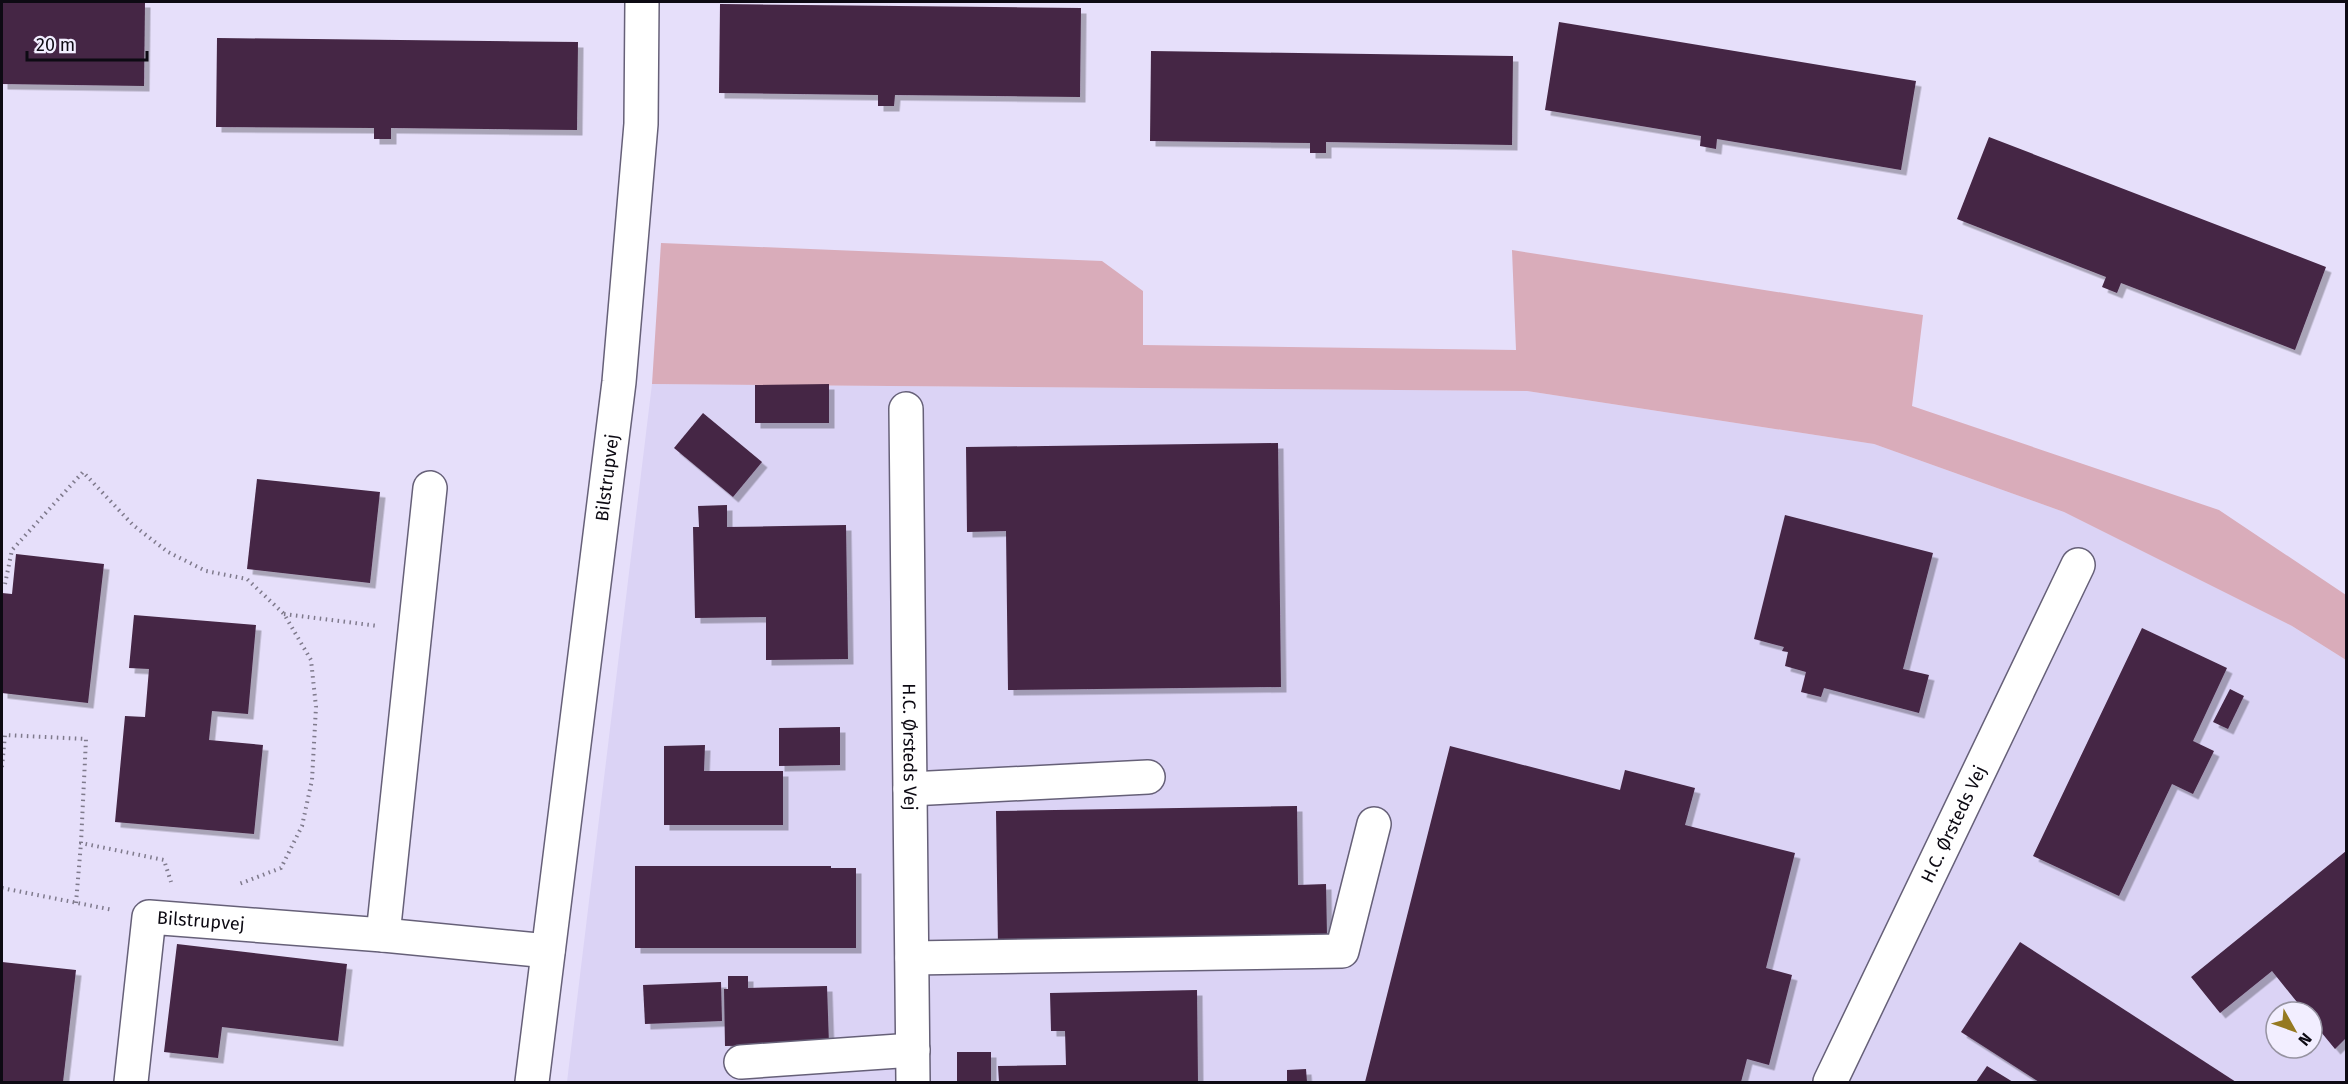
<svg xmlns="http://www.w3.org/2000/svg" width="2348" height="1084" viewBox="0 0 2348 1084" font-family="'Fira Sans',sans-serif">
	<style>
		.built { fill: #dbd3f5; fill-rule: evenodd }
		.green { fill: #d9acba }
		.building { fill: #452644; filter: url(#shadow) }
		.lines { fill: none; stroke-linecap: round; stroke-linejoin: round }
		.minor-casing { stroke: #666078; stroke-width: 36 }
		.path { stroke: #7f7a8c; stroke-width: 4; stroke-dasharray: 1.5 4.5; stroke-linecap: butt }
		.minor { stroke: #fff; stroke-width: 33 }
		.labels { text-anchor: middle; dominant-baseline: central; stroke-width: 6; stroke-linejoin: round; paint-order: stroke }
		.street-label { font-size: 18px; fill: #0d0a13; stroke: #f2eeff }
	</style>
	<defs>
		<filter id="shadow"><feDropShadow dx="5.5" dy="5.5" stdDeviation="0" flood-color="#0004"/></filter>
	</defs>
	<rect width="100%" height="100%" fill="#e6dffa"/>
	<path class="built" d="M652,384L1527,391L1874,444L2064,512L2292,626L2346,660V1082H567ZM2276,1012H2312V1048H2276Z"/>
	<path class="green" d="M661,243L1102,261L1143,291V345L1516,350L1512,250L1923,315L1912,406L2219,510L2346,595V660L2292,626L2064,512L1874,444L1527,391L652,384Z"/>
	<g class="building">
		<path d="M2,2H145L144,86L2,84Z"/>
		<path d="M720,4L1081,8L1080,97L895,95L894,106H878V95L719,93Z"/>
		<path d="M1559,22L1916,81L1901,170L1717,139L1716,149L1700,146L1701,136L1545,110Z"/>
		<path d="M217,38L578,42L577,130L391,128V139H374V128L216,127Z"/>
		<path d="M1151,51L1513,56L1512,145L1326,142V153H1310V143L1150,141Z"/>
		<path d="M1989,137L2326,267L2295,350L2121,283L2117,293L2102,287L2106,277L1957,219Z"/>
		<path d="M829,384V423H755V385Z"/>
		<path d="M703,413L762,462L733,497L674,448Z"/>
		<path d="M1278,443L1281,687L1008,690L1006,531L967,532L966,447Z"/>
		<path d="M257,479L380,492L370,583L247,569Z"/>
		<path d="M727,505V527L846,525L848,659L766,660V617L695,618L693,527H699L698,506Z"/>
		<path d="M1785,515L1933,553L1903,669L1929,675L1919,713L1824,688L1821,697L1801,692L1806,672L1785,666L1788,652L1782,651L1784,647L1754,639Z"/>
		<path d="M16,554L104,564L88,703L2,693V593L12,594Z"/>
		<path d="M134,615L256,625L248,714L212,711L209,740L263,745L254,834L115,822L125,716L145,717L149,669L129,668Z"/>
		<path d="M2142,628L2227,668L2193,741L2214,751L2193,794L2172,784L2119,896L2033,856Z"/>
		<path d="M2230,689L2244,696L2228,729L2213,722Z"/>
		<path d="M840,727V765L779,766V728Z"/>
		<path d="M705,745L704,771H783V825H664V746Z"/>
		<path d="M1450,746L1620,790L1625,770L1695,788L1685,825L1795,853L1766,968L1792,975L1769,1065L1747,1059L1741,1082H1365Z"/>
		<path d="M1297,806L1298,885L1326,884L1327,936L998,947L996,811Z"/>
		<path d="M2346,851V1038L2335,1049L2312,1021V1012H2305L2272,971L2220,1013L2191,977Z"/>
		<path d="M635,866H831V868H856V948H635Z"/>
		<path d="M2020,942L2236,1082H2039L1961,1032Z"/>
		<path d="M177,944L347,964L338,1041L222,1027L218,1058L164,1052Z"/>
		<path d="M2,962L76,970L63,1082H2Z"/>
		<path d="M728,976H748V988L827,986L829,1044L725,1046L724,989H728Z"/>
		<path d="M721,982L722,1021L645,1024L643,985Z"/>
		<path d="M1197,990L1198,1082H999L998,1066L1066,1065L1065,1031H1051L1050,993Z"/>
		<rect x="957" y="1052" width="34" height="30"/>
		<path d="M1987,1066L2013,1082H1976Z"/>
		<path d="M1306,1069L1307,1082H1287V1070Z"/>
	</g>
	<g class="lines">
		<g class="minor-casing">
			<g id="minor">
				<path id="s1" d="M906,409L913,1082"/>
				<path d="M910,789L1148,777"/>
				<path d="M383,935L430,488"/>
				<path d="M912,958L1342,951L1374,824"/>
				<path d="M741,1062L913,1050"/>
				<path id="s2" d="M131,1082L149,917L383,935L548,951"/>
				<path id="s3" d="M532,1082L619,382L641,124L642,2"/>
				<path id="s4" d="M1830,1082L2078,565"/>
			</g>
		</g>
		<g class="path">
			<path d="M5,584L12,550L83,472L133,525L168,552L206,571L247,579L284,614L311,660L316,707L312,780L302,826L281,868L239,884"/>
			<path d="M284,614L378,626"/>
			<path d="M2,767L5,735L86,739L81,843L164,860L171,882"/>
			<path d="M2,888L113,910"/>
			<path d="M76,903L81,843"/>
		</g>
		<use href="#minor" class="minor"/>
	</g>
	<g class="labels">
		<g class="street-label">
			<text stroke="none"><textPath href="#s3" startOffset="609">Bilstrupvej</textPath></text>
			<text stroke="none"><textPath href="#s1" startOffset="338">H.C. Ørsteds Vej</textPath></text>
			<text stroke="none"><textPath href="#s4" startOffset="286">H.C. Ørsteds Vej</textPath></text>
			<text stroke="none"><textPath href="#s2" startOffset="218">Bilstrupvej</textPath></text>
		</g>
	</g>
	<rect width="2348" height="1084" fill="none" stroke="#0d0a13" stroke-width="6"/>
	<g transform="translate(2294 1030) rotate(130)"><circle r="28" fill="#f2eeff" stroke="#9693a1" stroke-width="1.5"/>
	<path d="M0-4.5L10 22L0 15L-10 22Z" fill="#957921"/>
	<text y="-9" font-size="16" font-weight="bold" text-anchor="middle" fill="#0d0a13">N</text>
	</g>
	<path d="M27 51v9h120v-9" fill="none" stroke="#0d0a13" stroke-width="3"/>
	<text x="36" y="51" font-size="18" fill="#0d0a13" stroke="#f2eeff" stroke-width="4.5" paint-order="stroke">20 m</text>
</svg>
